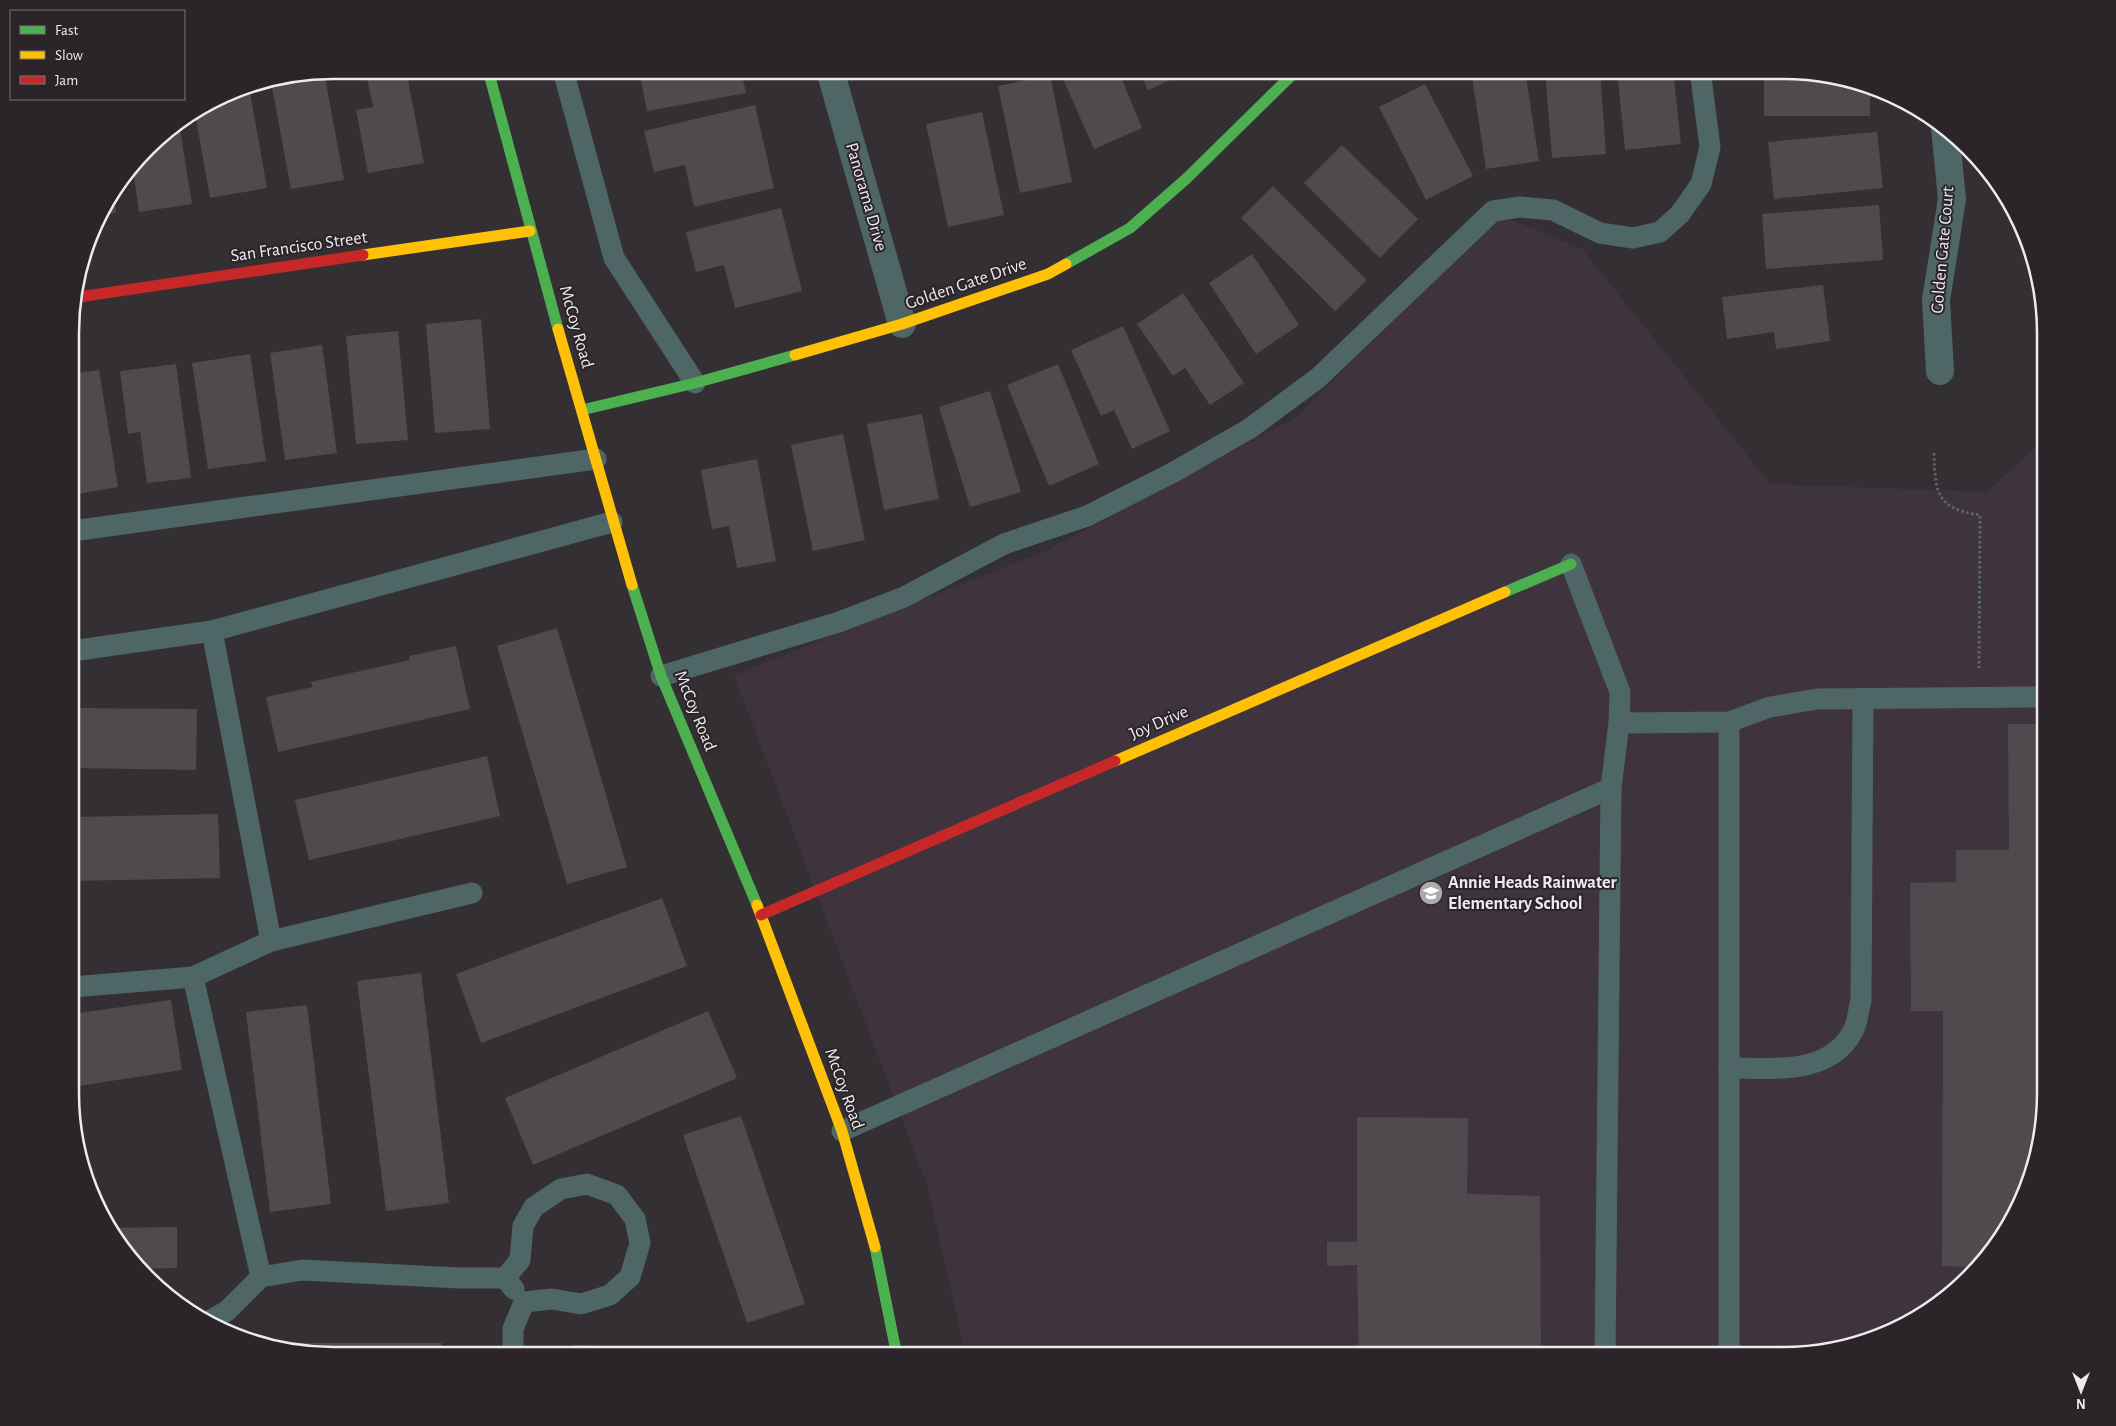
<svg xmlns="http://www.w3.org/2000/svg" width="2116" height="1426" viewBox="0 0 2116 1426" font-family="'Alegreya Sans',sans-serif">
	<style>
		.built { fill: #3f343d }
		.building { fill: #4e4a4d }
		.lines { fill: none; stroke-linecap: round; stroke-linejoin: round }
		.path { stroke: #596768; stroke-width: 3; stroke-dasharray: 2.5 2.5; stroke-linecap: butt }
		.lane { stroke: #4e6665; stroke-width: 21 }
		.street { stroke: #4e6665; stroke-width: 28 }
		.fast { stroke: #4caf50; stroke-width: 11 }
		.slow { stroke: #ffc107; stroke-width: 11 }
		.jam { stroke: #c62828; stroke-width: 11 }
		.labels { text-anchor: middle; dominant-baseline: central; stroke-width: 4; stroke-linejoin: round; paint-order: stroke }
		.street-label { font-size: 18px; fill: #efeaee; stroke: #2b252a }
		.poi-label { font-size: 18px; font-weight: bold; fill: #efeaee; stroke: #2b252a; text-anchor: start }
		.rim { fill: none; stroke: #efeaee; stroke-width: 2.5 }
	</style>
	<rect width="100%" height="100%" fill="#342f33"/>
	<path class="built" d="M1499,215L1582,249L1770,484L1987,492L2045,438V1110L2032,1178L2002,1240L1957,1291L1915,1321L1852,1347L1800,1355L966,1356L927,1185L734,675L1045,551L1297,417Z"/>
	<g class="building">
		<path d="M383,70H406L424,163L368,173L356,110L373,107L366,73Z"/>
		<path d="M639,70H741L746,93L647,111Z"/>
		<path d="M1059,70H1118L1142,128L1094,149Z"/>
		<path d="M1139,70H1192L1148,90Z"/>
		<path d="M1471,70H1525L1539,161L1486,169Z"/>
		<path d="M1545,70H1600L1606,154L1552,158Z"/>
		<path d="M1617,70H1673L1681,144L1625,150Z"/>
		<path d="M1764,70H1784L1868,84L1870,85V116H1764Z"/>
		<path d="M324,72L344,180L291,189L271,82Z"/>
		<path d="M1050,75L1072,182L1020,193L998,86Z"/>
		<path d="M1425,84L1473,176L1426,200L1379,107Z"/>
		<path d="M249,87L267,188L210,198L195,113L232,90Z"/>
		<path d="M755,105L774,188L694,207L685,165L654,172L644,131Z"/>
		<path d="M982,112L1004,215L948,227L926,124Z"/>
		<path d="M179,123L192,204L139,212L133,170L159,135Z"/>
		<path d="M1877,132L1883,188L1774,199L1768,142Z"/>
		<path d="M1342,145L1418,219L1380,258L1304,183Z"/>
		<path d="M1273,186L1367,280L1335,311L1241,218Z"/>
		<path d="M113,195L116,213L98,215Z"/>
		<path d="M1879,205L1883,260L1766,269L1762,214Z"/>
		<path d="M781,208L802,291L735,308L724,265L696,272L686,232Z"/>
		<path d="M1252,254L1299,325L1256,354L1209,283Z"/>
		<path d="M1823,285L1830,341L1776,349L1774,332L1727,339L1722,297Z"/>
		<path d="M1183,293L1244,383L1210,405L1185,368L1173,376L1137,324Z"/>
		<path d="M481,319L490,429L435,433L426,324Z"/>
		<path d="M1123,326L1170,431L1132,449L1114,410L1101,416L1071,350Z"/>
		<path d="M398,331L408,440L356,444L346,336Z"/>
		<path d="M322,345L337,453L285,460L270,353Z"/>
		<path d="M250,354L266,461L208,469L192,363Z"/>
		<path d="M176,364L191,478L147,483L140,432L128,434L120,371Z"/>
		<path d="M1058,364L1099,464L1049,486L1007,385Z"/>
		<path d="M99,370L118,487L72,495V374Z"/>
		<path d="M990,391L1021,492L970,507L939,407Z"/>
		<path d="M922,414L939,499L884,510L867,424Z"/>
		<path d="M843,434L865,540L813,551L791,445Z"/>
		<path d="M757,459L776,561L737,568L729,526L712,529L701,470Z"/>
		<path d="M557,628L627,867L567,884L497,646Z"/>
		<path d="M456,646L470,709L278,752L266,697L313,687L311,682L410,660L409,656Z"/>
		<path d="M72,708L197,709L196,770L72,768Z"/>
		<path d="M2008,724H2045V1110L2032,1178L2002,1240L1978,1267L1942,1266L1943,1011H1911L1910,883L1956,882V850H2009Z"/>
		<path d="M487,756L500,816L309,860L295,800Z"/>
		<path d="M218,814L220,878L72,881V817Z"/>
		<path d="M662,898L687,966L481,1043L456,974Z"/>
		<path d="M421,973L449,1203L386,1211L357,981Z"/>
		<path d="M171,1000L182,1070L72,1087V1014Z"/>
		<path d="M307,1005L331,1204L270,1212L246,1012Z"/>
		<path d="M708,1011L737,1078L533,1165L505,1098Z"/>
		<path d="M741,1116L805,1304L747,1323L683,1135Z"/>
		<path d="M1357,1117L1468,1118L1467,1194L1540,1196L1541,1356H1359L1357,1265L1327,1266V1242H1357Z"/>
		<path d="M177,1227V1268L139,1269L110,1231V1228Z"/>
		<path d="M258,1343H442V1356H332Z"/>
		<path d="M573,1345L791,1348V1356H572Z"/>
	</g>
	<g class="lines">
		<path class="path" d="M1934,453C1935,493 1937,509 1980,515L1979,668"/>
		<g class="lane">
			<path d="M563,70L614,258L695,383"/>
			<path d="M72,531L596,459"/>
			<path d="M1571,564L1620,692L1619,723L1729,722L1770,707L1817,699L2045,697"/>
			<path d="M212,631L271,941"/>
			<path d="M72,651L212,631L612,522"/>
			<path d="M661,676L839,622L904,597L1004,544L1087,516L1172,473L1249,429L1318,378L1493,211L1520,207L1553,210L1600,233L1633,238L1660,232L1680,214L1701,184L1710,147L1700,70"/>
			<path d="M1729,722V1355"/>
			<path d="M193,977L261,1277"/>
			<path d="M72,987L193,977L271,941L472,893"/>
			<path d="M1729,1068C1771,1068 1830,1076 1853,1031C1858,1023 1858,1010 1861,1001L1863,699"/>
			<path d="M842,1131L1611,788"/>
			<path d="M505,1278L520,1260L523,1226L534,1207L561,1189L587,1184L617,1195L635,1219L640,1243L630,1277L610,1295L581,1304L552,1299L524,1302"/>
			<path d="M207,1322L227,1311L261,1277L302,1270L459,1278H505L514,1289"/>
			<path d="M513,1356V1329L524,1302"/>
			<path d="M1605,1356L1611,788L1619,723"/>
		</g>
		<g class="street">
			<path d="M830,70L902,324"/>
			<path d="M1940,371L1936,300L1952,199L1945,128"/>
		</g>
		<g class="fast">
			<path d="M488,70L558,329"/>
			<path d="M1066,264L1130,228L1186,179L1297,70"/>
			<path d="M582,410L695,383L795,355"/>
			<path d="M632,585L661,676L757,905"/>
			<path d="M1505,592L1571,564"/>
			<path d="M875,1247L897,1356"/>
		</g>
		<g class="slow">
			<path d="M363,255L530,231"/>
			<path d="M558,329L632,585"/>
			<path d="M795,355L902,324L1048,274L1066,264"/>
			<path d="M1115,761L1505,592"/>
			<path d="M757,905L842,1131L875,1247"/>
		</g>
		<g class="jam">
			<path d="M72,298L363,255"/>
			<path d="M761,915L1115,761"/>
		</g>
	</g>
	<defs>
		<g id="school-disc" transform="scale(1.25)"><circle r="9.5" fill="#aea9ad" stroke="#2b252a"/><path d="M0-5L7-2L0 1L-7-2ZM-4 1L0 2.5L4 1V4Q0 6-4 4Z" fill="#fff"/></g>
	</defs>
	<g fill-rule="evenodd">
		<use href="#school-disc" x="1431" y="893"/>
	</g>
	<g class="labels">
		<g class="street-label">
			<text transform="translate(866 197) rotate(74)">Panorama Drive</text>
			<text transform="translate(299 247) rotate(-8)">San Francisco Street</text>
			<text transform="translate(1943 250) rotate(-85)">Golden Gate Court</text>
			<text transform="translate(966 284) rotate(-19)">Golden Gate Drive</text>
			<text transform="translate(576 327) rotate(74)">McCoy Road</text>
			<text transform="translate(695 711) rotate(68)">McCoy Road</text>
			<text transform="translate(1159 723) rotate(-23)">Joy Drive</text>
			<text transform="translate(844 1089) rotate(70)">McCoy Road</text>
		</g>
		<g class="poi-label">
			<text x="1448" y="883">Annie Heads Rainwater<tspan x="1448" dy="21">Elementary School</tspan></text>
		</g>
	</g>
	<path d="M0 0H2116V1426H0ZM333 79H1783A254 254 0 0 1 2037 333V1093A254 254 0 0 1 1783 1347H333A254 254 0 0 1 79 1093V333A254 254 0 0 1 333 79Z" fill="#2b252a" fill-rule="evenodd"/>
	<path class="rim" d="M333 79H1783A254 254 0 0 1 2037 333V1093A254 254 0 0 1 1783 1347H333A254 254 0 0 1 79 1093V333A254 254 0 0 1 333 79Z"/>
	<rect x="10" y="10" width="175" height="90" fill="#2b252a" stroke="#797478"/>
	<rect x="20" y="26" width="25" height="8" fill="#4caf50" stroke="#797478"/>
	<text x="55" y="35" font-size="15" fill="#efeaee">Fast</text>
	<rect x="20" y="51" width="25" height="8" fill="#ffc107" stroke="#797478"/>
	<text x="55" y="60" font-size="15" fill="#efeaee">Slow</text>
	<rect x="20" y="76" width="25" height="8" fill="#c62828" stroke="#797478"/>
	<text x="55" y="85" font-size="15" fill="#efeaee">Jam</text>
	<g transform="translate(2081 1391) rotate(180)" stroke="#2b252a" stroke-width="4" paint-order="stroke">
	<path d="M0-4L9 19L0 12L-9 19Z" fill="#efeaee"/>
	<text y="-8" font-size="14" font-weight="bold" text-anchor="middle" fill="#efeaee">N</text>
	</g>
</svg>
